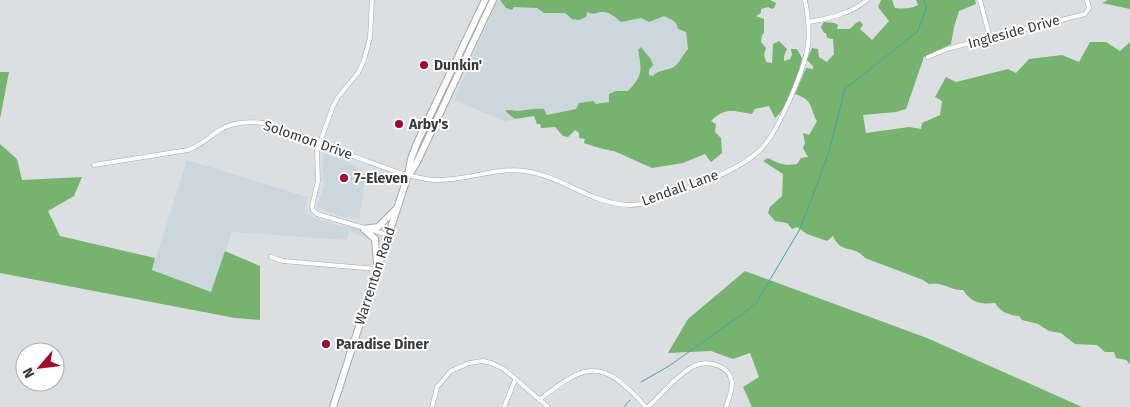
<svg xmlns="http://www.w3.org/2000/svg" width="1130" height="407" viewBox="0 0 1130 407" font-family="'Fira Sans',sans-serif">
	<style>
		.built { fill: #ccd6dd }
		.forest { fill: #76b36e }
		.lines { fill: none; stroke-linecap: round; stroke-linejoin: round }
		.stream { stroke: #43a4ad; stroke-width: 1 }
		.minor-casing { stroke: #a5a7a9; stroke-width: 5 }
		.primary-casing { stroke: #a5a7a9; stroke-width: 8 }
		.minor { stroke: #fff; stroke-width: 4 }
		.primary { stroke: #fff; stroke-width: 6 }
		.poi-dot { fill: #a5082e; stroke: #fff; stroke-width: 2 }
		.labels { text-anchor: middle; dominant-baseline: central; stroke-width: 4; stroke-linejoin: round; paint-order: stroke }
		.street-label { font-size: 14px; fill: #373839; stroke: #fff }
		.poi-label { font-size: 14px; font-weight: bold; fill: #373839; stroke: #fff; text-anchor: start }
	</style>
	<rect width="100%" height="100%" fill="#dcdfe1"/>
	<g class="built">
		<path d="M498,0L504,5L537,8L544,13H565L572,19L587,12L595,15L603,12L611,14L621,22L641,18L649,22L664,16L675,21L686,32L688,49L683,57L675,66L658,71L654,76L649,75L650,58L641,48L638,50L642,71L635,83L628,91H616L609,102L547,115L529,108L518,111L508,110L505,112L515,119L506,122L454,100Z"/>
		<path d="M323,153L349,162L363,171L365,177L359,219L340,216L318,208L317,206L324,185L322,162Z"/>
		<path d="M187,160L307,197L304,214L340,226H369V239L349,231L347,240L232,232L211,292L152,270Z"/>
	</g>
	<g class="forest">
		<path d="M500,0H770L776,3L774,8L772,9L768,7L761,9V13L756,16L764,19V33L762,35L761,42L766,48L764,54L766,62L772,63L773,44L779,41L787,49L784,56V61L790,59L792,55L791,49H797L802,58C799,73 788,108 775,118L769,106L755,109L752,114C734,111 725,107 711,121L716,124L715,132L721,138L722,153L711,162L705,154L683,163L652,168L614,151C609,151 589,145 584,143L585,139L579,138V133L575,130L568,137L563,136L555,127L541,128L540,124H537L534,116L515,119L505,111C510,109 512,111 518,111C527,110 535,108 544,109L547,115L576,109L579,103L593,101L596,104L609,102V94L616,91H628C643,75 642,71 638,50L641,47L650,58L653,65L649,70V75L653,76C660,68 669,71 675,66C681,61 683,54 688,49L686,32L678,29C677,20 671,20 664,16L649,22L641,18L621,22C616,18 610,12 603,12C594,12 598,16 587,12L586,17L579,20L572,19L565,13H544L537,8L514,7L512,10L506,8Z"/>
		<path d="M881,0H892L895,8C903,9 910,9 918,5L916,0H975L976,4L959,11L954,27L951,44L924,57L906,109L896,112L863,115L866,133L909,127L921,129L922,123L940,115L942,101L935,97L946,77L956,82L1008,69L1016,73L1029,59L1062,55L1079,62L1090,42H1106L1120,51L1130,42V364L1126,360L1116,358L1114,352H1105L1097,345L1075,344L1061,333L1049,331L1038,324L1022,320L1019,316C1009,315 1000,312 995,303C987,304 975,304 969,297C966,295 965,292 963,290C951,291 942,281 929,284L923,280L865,258C854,244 841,255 833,236L827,241L807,234L797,227L792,229L787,223L775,221L768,213L770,207L782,196L783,174L763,161L768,158C779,164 785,166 797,164L801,158L808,157L803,148L805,143L803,133L809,135L817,121C809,108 815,101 795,94L806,68L813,69V66L807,60L812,48L818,49L819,57L827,62L834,54L833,39L827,38L826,33H824L821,27L824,22L835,23L838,25L837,29H850L856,23L860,21L863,25L860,29L872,40L889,21L878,7Z"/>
		<path d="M1108,0H1130V9L1102,3Z"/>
		<path d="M0,72H9L0,119Z"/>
		<path d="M0,144L17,159L22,180L82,177L74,196L48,211L60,236L155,258L152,270L211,292L225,251L260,266V320L235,318L0,273Z"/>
		<path d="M745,271L927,338L1082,407H752L743,387L759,377L750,353L733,359L711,351L668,353L688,319Z"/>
	</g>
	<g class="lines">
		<g class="stream">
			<path d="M641,382L669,366L755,305L800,229L828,155L845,89L918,31L926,8L924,0"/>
			<path d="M624,407L630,400"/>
		</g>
		<g class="minor-casing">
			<g id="minor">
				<path d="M372,0L370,38L364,60L358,73L338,97L333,106L317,151L318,181L312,206L313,210L317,214L388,235"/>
				<path d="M980,0L990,38"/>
				<path d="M809,22C830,18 850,14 867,0"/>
				<path d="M928,57L947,49L1085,14L1089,8L1087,0"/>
				<path d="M94,165L188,150C200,146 208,138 218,131C231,122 248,121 264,123C294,134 325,145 356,157C381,166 408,178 435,180C466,181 495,167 525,171C561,176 592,204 629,205C647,205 666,196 683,190C707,181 742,168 760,150C777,135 805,68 808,45C810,30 808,15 805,0"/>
				<path d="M271,257L283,261L377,269"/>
				<path d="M539,400C588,361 603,359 646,407"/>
				<path d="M432,407L437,387L451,371L469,363L483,361L491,363L504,369L548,407"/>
				<path d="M504,407L515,380"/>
				<path d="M648,407C662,394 676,376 692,367C707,359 731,365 732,384C732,392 728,400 726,407"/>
			</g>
		</g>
		<g class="primary-casing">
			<g id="primary">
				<path d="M411,172L417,162L493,0"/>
				<path d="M364,229L375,239L377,263"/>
				<path d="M364,229L378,227L395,210"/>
				<path d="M333,407L408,175L411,159L417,143L485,0"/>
			</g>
		</g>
		<use href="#minor" class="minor"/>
		<use href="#primary" class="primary"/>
	</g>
	<g class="poi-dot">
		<circle cx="424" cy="65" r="5"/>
		<circle cx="399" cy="124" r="5"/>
		<circle cx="344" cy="178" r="5"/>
		<circle cx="326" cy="344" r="5"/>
	</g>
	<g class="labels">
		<g class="street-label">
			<text transform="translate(1014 32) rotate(-15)">Ingleside Drive</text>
			<text transform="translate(308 140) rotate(19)">Solomon Drive</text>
			<text transform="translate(680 188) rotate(-20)">Lendall Lane</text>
			<text transform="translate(375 276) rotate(-72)">Warrenton Road</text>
		</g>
		<g class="poi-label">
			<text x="434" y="65">Dunkin'</text>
			<text x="409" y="124">Arby's</text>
			<text x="354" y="178">7-Eleven</text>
			<text x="336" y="344">Paradise Diner</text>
		</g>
	</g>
	<g transform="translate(40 367) rotate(242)"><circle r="24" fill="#ffffff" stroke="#afafb0"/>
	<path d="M0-4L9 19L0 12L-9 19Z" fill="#a5082e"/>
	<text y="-8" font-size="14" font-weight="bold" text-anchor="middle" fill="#373839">N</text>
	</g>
</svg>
